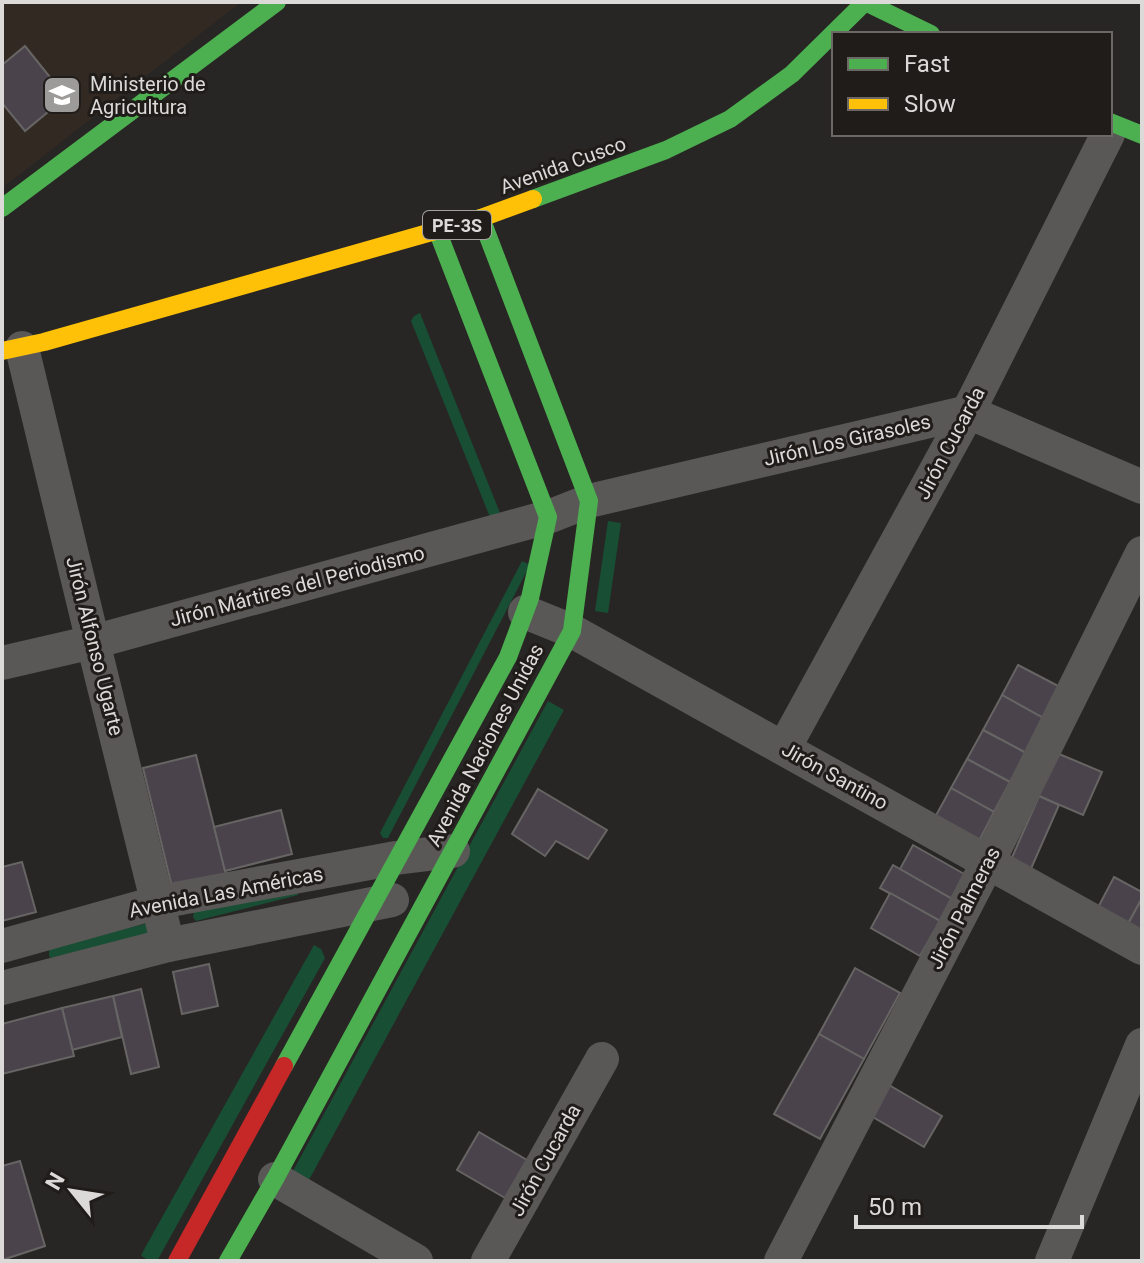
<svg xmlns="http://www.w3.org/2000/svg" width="1144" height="1263" viewBox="0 0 1144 1263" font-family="Roboto,sans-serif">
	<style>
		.built { fill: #322923 }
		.green { fill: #184e34 }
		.building { fill: #4a434c; stroke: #666564; stroke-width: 2 }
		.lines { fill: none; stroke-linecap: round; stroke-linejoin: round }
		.street { stroke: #5a5857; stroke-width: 34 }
		.fast { stroke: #4caf50; stroke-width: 18 }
		.slow { stroke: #ffc107; stroke-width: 18 }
		.jam { stroke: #c62828; stroke-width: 18 }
		.labels { text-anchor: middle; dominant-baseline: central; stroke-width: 6; stroke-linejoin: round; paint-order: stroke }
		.shield { fill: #201c19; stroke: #a4a19f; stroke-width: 2 }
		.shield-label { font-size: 18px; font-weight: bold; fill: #dcdad8 }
		.poi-label { font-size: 20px; fill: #dcdad8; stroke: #201c19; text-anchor: start }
		.street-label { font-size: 20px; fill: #dcdad8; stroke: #201c19 }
	</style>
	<rect width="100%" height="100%" fill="#282624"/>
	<path class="built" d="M2,2H241L2,188Z"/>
	<g class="green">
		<path d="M420,313L506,528L496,532L411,321L414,316Z"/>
		<path d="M608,521L621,523L608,613L595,611Z"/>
		<path d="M522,561L530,565L388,838H383L380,833Z"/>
		<path d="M548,701L564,710L303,1191L287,1182Z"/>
		<path d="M298,893V895L196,921L193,917L194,911Z"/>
		<path d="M153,922L155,932L51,958L49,956V947Z"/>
		<path d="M314,945L321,949L325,958L157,1261C150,1261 146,1260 141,1255Z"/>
	</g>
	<g class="building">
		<path d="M25,46L66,97L25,131L2,103V65Z"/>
		<path d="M1018,665L1062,688L1045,719L1002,695Z"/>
		<path d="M1002,695L1045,719L1026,753L983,730Z"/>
		<path d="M983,730L1026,753L1010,782L967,759Z"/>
		<path d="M1052,751L1102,772L1083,815L1034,794Z"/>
		<path d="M196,755L227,878L173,891L143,768Z"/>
		<path d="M967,759L1010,782L994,812L951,788Z"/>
		<path d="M951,788L994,812L978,843L934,819Z"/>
		<path d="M538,789L607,830L588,859L556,841L545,856L512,834Z"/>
		<path d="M1039,796L1059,805L1030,871L1010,862Z"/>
		<path d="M281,810L292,854L225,871L214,827Z"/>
		<path d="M913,845L966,875L952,899L900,869Z"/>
		<path d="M22,862L36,912L2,921V867Z"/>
		<path d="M893,865L952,899L940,921L880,888Z"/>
		<path d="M1114,877L1142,892V898L1124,931L1094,915Z"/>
		<path d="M890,893L940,921L920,956L871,928Z"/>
		<path d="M1140,902L1142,903V941L1124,931Z"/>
		<path d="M209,964L218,1006L182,1014L173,972Z"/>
		<path d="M855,968L900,993L864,1059L819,1034Z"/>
		<path d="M141,989L159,1067L131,1074L113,996Z"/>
		<path d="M113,996L122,1037L72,1050L62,1008Z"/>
		<path d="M62,1008L74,1056L2,1074V1024Z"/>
		<path d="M819,1034L864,1059L820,1139L774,1114Z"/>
		<path d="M889,1085L942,1116L924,1147L871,1116Z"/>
		<path d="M479,1132L527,1160L505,1198L457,1170Z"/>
		<path d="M20,1161L45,1246L2,1260V1166Z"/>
	</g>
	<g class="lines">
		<g class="street">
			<path d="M22,348L93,642L168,945"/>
			<path d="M525,612L572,631L1142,948"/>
			<path d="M2,663L93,642L548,517L589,501L968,412L1142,487"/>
			<path d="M784,748L968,412L1108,134"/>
			<path d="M2,946L159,902L396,858L453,851"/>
			<path d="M2,988L168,945L392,900"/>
			<path d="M275,1179L416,1261"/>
			<path d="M488,1261L602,1059"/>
			<path d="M781,1261L988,862L1142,553"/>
			<path d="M1052,1261L1142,1045"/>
		</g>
		<g class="fast">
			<path d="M865,2L931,34"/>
			<path d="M1110,122L1142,135"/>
			<path d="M533,199L666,150L730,119L792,74L865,2"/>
			<path d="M2,208L277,2"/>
			<path d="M284,1066L508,657L530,598L548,517L437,230"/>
			<path d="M228,1261L275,1179L572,631L589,501L481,218"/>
		</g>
		<path class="slow" d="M2,351L44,342L481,218L533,199"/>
		<path class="jam" d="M177,1261L284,1066"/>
	</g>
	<defs>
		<g id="school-square" transform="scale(2)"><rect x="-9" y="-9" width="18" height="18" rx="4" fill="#9d9b99" stroke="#201c19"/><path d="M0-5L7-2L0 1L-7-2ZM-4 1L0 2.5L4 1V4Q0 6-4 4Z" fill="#fff"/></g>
	</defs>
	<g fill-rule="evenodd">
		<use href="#school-square" x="62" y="95"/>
	</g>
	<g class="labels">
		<rect class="shield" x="423" y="211" width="68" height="28" rx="6"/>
		<g class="shield-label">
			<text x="457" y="225">PE-3S</text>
		</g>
		<g class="poi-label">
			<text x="90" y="84">Ministerio de<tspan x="90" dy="23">Agricultura</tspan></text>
		</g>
		<g class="street-label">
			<text transform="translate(563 165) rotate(-20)">Avenida Cusco</text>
			<text transform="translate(847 440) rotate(-13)">Jirón Los Girasoles</text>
			<text transform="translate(950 443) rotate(-62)">Jirón Cucarda</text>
			<text transform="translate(297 586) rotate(-15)">Jirón Mártires del Periodismo</text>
			<text transform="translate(95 646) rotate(76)">Jirón Alfonso Ugarte</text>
			<text transform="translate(485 745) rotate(-62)">Avenida Naciones Unidas</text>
			<text transform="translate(835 776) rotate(29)">Jirón Santino</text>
			<text transform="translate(226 892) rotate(-11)">Avenida Las Américas</text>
			<text transform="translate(964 908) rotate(-63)">Jirón Palmeras</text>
			<text transform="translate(545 1160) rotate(-61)">Jirón Cucarda</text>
		</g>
	</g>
	<rect width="1144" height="1263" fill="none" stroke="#dcdad8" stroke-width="8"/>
	<rect x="832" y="32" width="280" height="104" fill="#201c19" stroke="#6b6865" stroke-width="2"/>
	<rect x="848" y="58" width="40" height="12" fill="#4caf50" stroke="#6b6865" stroke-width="2"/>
	<text x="904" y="72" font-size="24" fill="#dcdad8">Fast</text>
	<rect x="848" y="98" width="40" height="12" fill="#ffc107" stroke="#6b6865" stroke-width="2"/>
	<text x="904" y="112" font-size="24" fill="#dcdad8">Slow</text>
	<g transform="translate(72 1191) rotate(300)" stroke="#201c19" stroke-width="6" paint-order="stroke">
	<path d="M0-6L14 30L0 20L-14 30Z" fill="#dcdad8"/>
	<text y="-12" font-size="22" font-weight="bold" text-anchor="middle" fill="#dcdad8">N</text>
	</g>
	<path d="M856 1215v12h226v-12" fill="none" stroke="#dcdad8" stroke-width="4"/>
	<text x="868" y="1215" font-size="24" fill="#dcdad8" stroke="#201c19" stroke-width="6" paint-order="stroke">50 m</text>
</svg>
